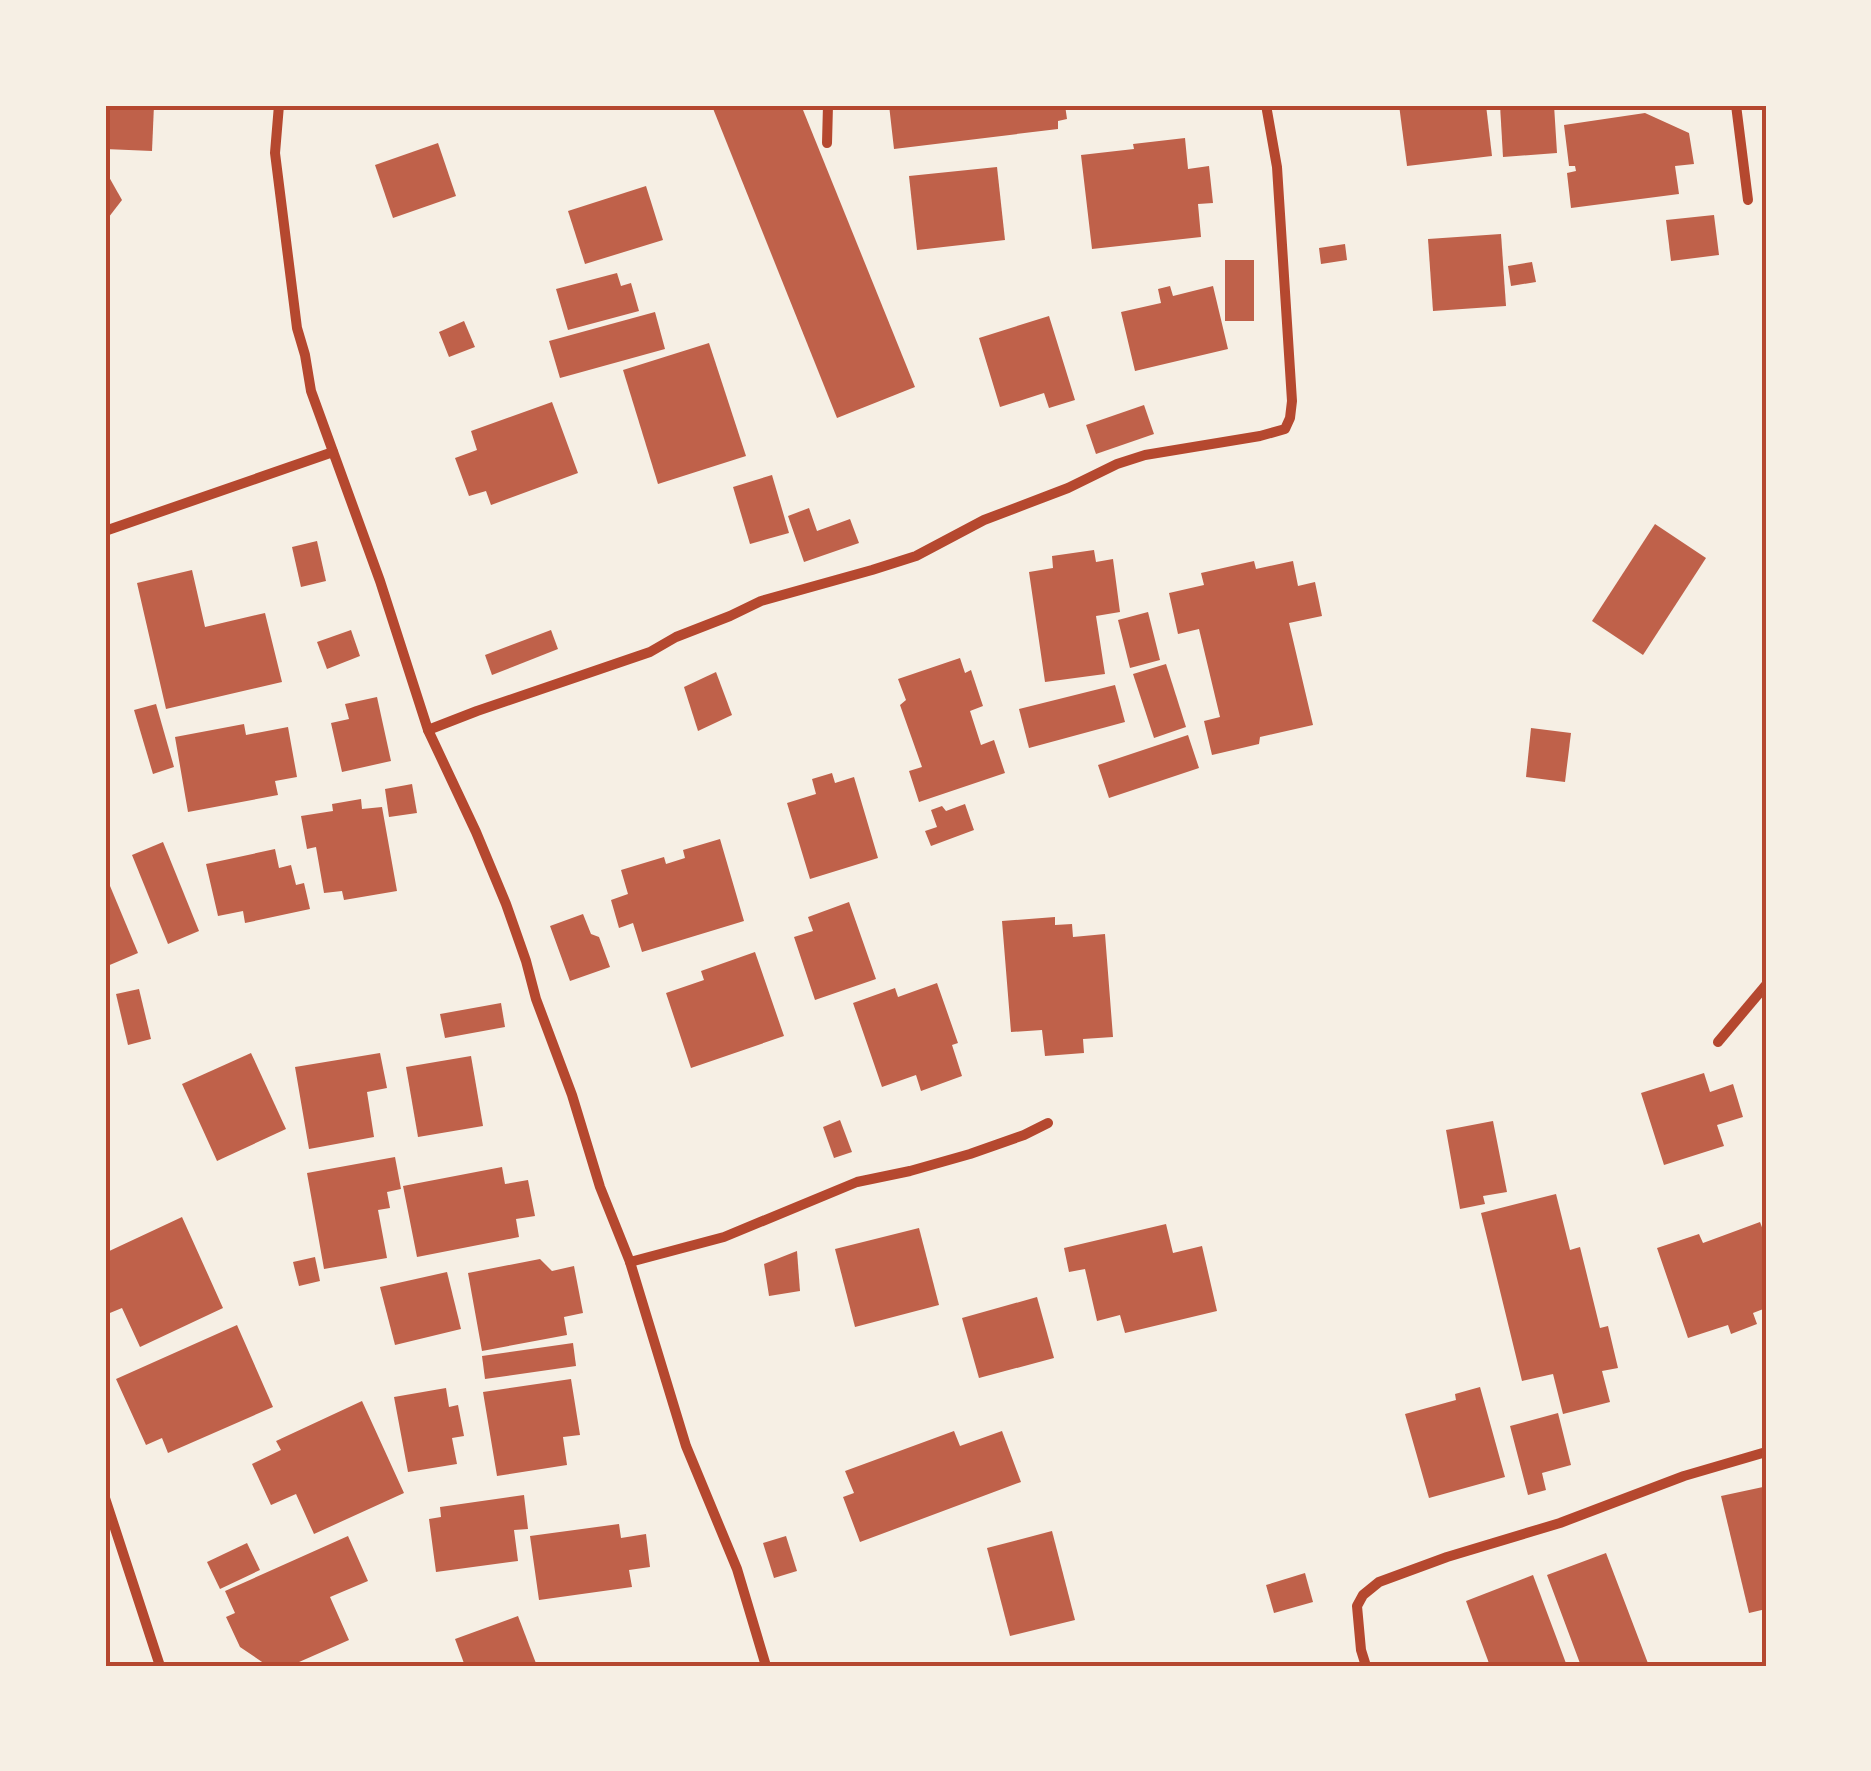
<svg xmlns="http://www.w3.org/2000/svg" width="1871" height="1771" viewBox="0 0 1871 1771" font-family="'PT Serif',serif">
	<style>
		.building { fill: #bf614a }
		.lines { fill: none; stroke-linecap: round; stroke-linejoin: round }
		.minor { stroke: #b5482f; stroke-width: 10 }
		.neatline { fill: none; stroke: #b5482f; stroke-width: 4 }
	</style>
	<rect width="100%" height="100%" fill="#f6efe4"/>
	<g class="building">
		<path d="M105,105H154L152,151L105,149Z"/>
		<path d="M715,105H801L915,387L837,418L712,106Z"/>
		<path d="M889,105H1065L1067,119L1058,121V129L894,149Z"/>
		<path d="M1399,105H1486L1492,156L1407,166Z"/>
		<path d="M1500,105H1554L1557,153L1503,157Z"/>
		<path d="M1645,113L1689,133L1694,164L1675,166L1679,194L1571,208L1567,173L1576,171L1575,166H1569L1564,125Z"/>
		<path d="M1185,138L1188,169L1209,166L1213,203L1198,204L1201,237L1092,249L1081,155L1134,149L1133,144Z"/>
		<path d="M438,143L456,196L393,218L375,165Z"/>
		<path d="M997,167L1005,240L917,250L909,176Z"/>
		<path d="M105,170L122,200L105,222Z"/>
		<path d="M646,186L663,240L585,264L568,211Z"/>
		<path d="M1714,215L1719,255L1671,261L1666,220Z"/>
		<path d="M1501,234L1506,306L1433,311L1428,239Z"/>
		<path d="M1345,244L1347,260L1321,264L1319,248Z"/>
		<rect x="1225" y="260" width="29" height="61"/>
		<path d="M1532,262L1536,282L1511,286L1508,266Z"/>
		<path d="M617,273L621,286L631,283L639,311L568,330L556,289Z"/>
		<path d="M1170,286L1173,296L1213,286L1228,349L1135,371L1121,312L1161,303L1158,289Z"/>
		<path d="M655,312L665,349L560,378L549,341Z"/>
		<path d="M1049,316L1075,400L1049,408L1044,393L1000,407L979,338Z"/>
		<path d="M464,321L475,347L449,357L439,332Z"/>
		<path d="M709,343L746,456L658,484L623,370Z"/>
		<path d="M552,402L578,473L491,505L486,491L469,496L455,458L477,450L471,431Z"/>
		<path d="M1144,405L1154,434L1096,454L1086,425Z"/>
		<path d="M772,475L789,533L750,544L733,487Z"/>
		<path d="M809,508L817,531L850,519L859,543L804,562L788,516Z"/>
		<path d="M1655,524L1706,558L1643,655L1592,621Z"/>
		<path d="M317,541L326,581L301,587L292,547Z"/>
		<path d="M1094,550L1096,562L1113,559L1120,612L1096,616L1105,674L1045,682L1029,572L1053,568L1052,556Z"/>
		<path d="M1254,561L1256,569L1293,561L1298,586L1315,582L1322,616L1289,623L1313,725L1260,737L1259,744L1212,755L1204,721L1220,717L1199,629L1178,634L1169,593L1204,585L1201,573Z"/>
		<path d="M192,570L205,627L265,613L282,682L166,709L137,583Z"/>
		<path d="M1148,612L1160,660L1130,668L1118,620Z"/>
		<path d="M351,630L360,656L327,669L317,642Z"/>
		<path d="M551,630L558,649L492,675L485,655Z"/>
		<path d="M960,658L965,673L971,670L983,706L970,711L981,745L994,740L1005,773L919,802L909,771L922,767L900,705L906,700L898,679Z"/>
		<path d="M1166,664L1186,727L1154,738L1133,674Z"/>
		<path d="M716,672L732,715L698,731L684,687Z"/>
		<path d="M1115,685L1125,722L1029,748L1019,709Z"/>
		<path d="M377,697L391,761L342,772L331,723L349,719L345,704Z"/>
		<path d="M156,704L174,767L153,774L134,710Z"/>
		<path d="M244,724L246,735L288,727L297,777L275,781L278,795L188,812L175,737Z"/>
		<path d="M1531,728L1571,733L1565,782L1526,777Z"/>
		<path d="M1188,735L1199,768L1109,798L1098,765Z"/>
		<path d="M832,773L835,783L854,777L878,858L810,879L787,803L816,794L812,779Z"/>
		<path d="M412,784L417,813L389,817L385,789Z"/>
		<path d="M361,799L362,809L382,807L397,891L344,900L342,891L324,893L316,847L307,849L301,816L333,811L332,804Z"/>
		<path d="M965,804L974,830L931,846L925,831L937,827L931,810L942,806L946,811Z"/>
		<path d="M720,839L744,921L642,952L633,923L619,928L611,900L628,894L621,870L664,857L666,864L685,858L683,850Z"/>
		<path d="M163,842L199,931L168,944L132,855Z"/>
		<path d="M275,849L279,868L291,865L296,885L304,883L310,909L245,923L243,911L218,916L206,864Z"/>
		<path d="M105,874L138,953L105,967Z"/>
		<path d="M849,902L876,979L815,1000L794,937L813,931L808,917Z"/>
		<path d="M583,914L591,934L599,937L610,967L570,981L550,926Z"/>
		<path d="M1055,917V925L1072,924L1073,937L1105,934L1113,1037L1083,1039L1084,1053L1045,1056L1042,1030L1011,1032L1002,921Z"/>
		<path d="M755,952L784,1036L691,1068L666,993L704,980L701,971Z"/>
		<path d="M937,983L958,1043L952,1045L962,1076L921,1091L916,1075L882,1087L853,1003L895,988L898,997Z"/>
		<path d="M139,989L151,1039L128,1045L116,994Z"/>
		<path d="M501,1003L505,1027L445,1038L440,1014Z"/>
		<path d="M251,1053L286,1129L217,1161L182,1084Z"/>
		<path d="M380,1053L387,1088L367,1092L374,1137L309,1149L295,1067Z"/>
		<path d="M471,1056L483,1126L418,1137L406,1067Z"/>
		<path d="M1704,1073L1710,1092L1733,1084L1743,1117L1717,1125L1724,1146L1664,1165L1641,1093Z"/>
		<path d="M840,1120L852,1152L834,1158L823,1127Z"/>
		<path d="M1493,1121L1507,1192L1483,1196L1485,1204L1460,1209L1446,1130Z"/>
		<path d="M395,1157L401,1189L387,1192L390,1208L378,1210L387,1258L324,1269L307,1173Z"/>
		<path d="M502,1167L505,1184L528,1180L535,1216L516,1219L519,1237L417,1257L403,1186Z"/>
		<path d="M1556,1194L1570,1250L1580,1247L1600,1328L1608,1326L1618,1368L1602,1371L1610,1402L1563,1414L1553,1374L1522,1381L1481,1213Z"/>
		<path d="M182,1217L223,1308L140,1347L122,1308L105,1315V1253Z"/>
		<path d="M1760,1222L1766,1238V1308L1753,1313L1757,1324L1731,1334L1728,1325L1688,1338L1657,1248L1699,1234L1703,1243Z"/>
		<path d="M1166,1224L1173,1253L1202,1246L1217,1311L1125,1333L1120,1315L1097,1321L1085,1269L1069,1272L1064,1248Z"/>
		<path d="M919,1228L939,1305L855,1327L835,1249Z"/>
		<path d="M797,1251L800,1291L769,1296L764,1264Z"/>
		<path d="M315,1257L320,1281L299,1286L293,1262Z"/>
		<path d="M540,1259L552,1271L574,1266L583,1313L564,1317L567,1335L482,1351L468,1273Z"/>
		<path d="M447,1272L461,1329L395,1345L380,1287Z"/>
		<path d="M1037,1297L1054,1358L979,1378L962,1318Z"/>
		<path d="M237,1325L273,1407L168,1453L162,1438L146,1445L116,1379Z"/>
		<path d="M573,1343L576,1366L485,1379L482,1356Z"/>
		<path d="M571,1379L580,1435L563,1437L567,1465L497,1476L483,1392Z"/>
		<path d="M1480,1387L1505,1477L1429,1498L1405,1414L1456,1400L1455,1394Z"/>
		<path d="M446,1388L449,1407L458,1405L464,1436L452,1438L457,1464L408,1472L394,1397Z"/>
		<path d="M362,1401L404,1493L314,1534L296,1494L271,1505L252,1464L281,1450L276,1441Z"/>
		<path d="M1558,1413L1571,1465L1542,1473L1546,1490L1528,1495L1510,1426Z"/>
		<path d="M954,1431L960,1446L1002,1431L1021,1482L860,1542L843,1497L854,1493L845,1471Z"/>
		<path d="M1763,1487L1766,1500V1609L1749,1613L1721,1496Z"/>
		<path d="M524,1495L528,1529L514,1530L518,1561L436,1572L429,1519L441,1517L440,1507Z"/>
		<path d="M619,1524L621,1538L646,1534L650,1567L629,1570L632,1587L539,1600L530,1536Z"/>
		<path d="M1052,1531L1075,1620L1010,1636L987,1548Z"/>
		<path d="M348,1536L368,1581L330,1597L349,1640L290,1666H268L240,1647L226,1617L235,1613L225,1591Z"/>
		<path d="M786,1536L797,1571L774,1578L763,1543Z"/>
		<path d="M247,1543L260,1570L220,1589L207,1562Z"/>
		<path d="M1606,1553L1649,1666H1617L1616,1663L1609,1666H1581L1547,1575Z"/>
		<path d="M1305,1573L1313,1602L1274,1613L1266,1585Z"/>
		<path d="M1533,1575L1567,1666H1490L1466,1601Z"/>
		<path d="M518,1616L537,1666H465L455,1639Z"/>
	</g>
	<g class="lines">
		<g class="minor">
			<path d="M279,105L275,153L297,328L305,355L311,391L380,581L428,730L476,832L506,904L526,961L536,999L572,1095L600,1187L630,1262L724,1237L857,1182L910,1171L970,1154L1024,1135L1048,1123"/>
			<path d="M1736,105L1748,200"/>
			<path d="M827,143L828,105"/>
			<path d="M105,531L333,452"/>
			<path d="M428,730L477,711L650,652L676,637L730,616L761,601L872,570L916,556L984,520L1068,488L1117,464L1145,455L1260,436L1285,429L1290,418L1292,401L1277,167L1266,105"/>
			<path d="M1718,1042L1766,985"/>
			<path d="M630,1262L686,1446L737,1569L766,1666"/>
			<path d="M105,1498L160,1666"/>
			<path d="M1366,1666L1361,1650L1357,1606L1363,1595L1379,1582L1447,1557L1560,1523L1684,1476L1766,1452"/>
		</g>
	</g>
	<rect width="1871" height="1771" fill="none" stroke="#f6efe4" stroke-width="215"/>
	<rect x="108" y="108" width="1656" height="1556" class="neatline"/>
</svg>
